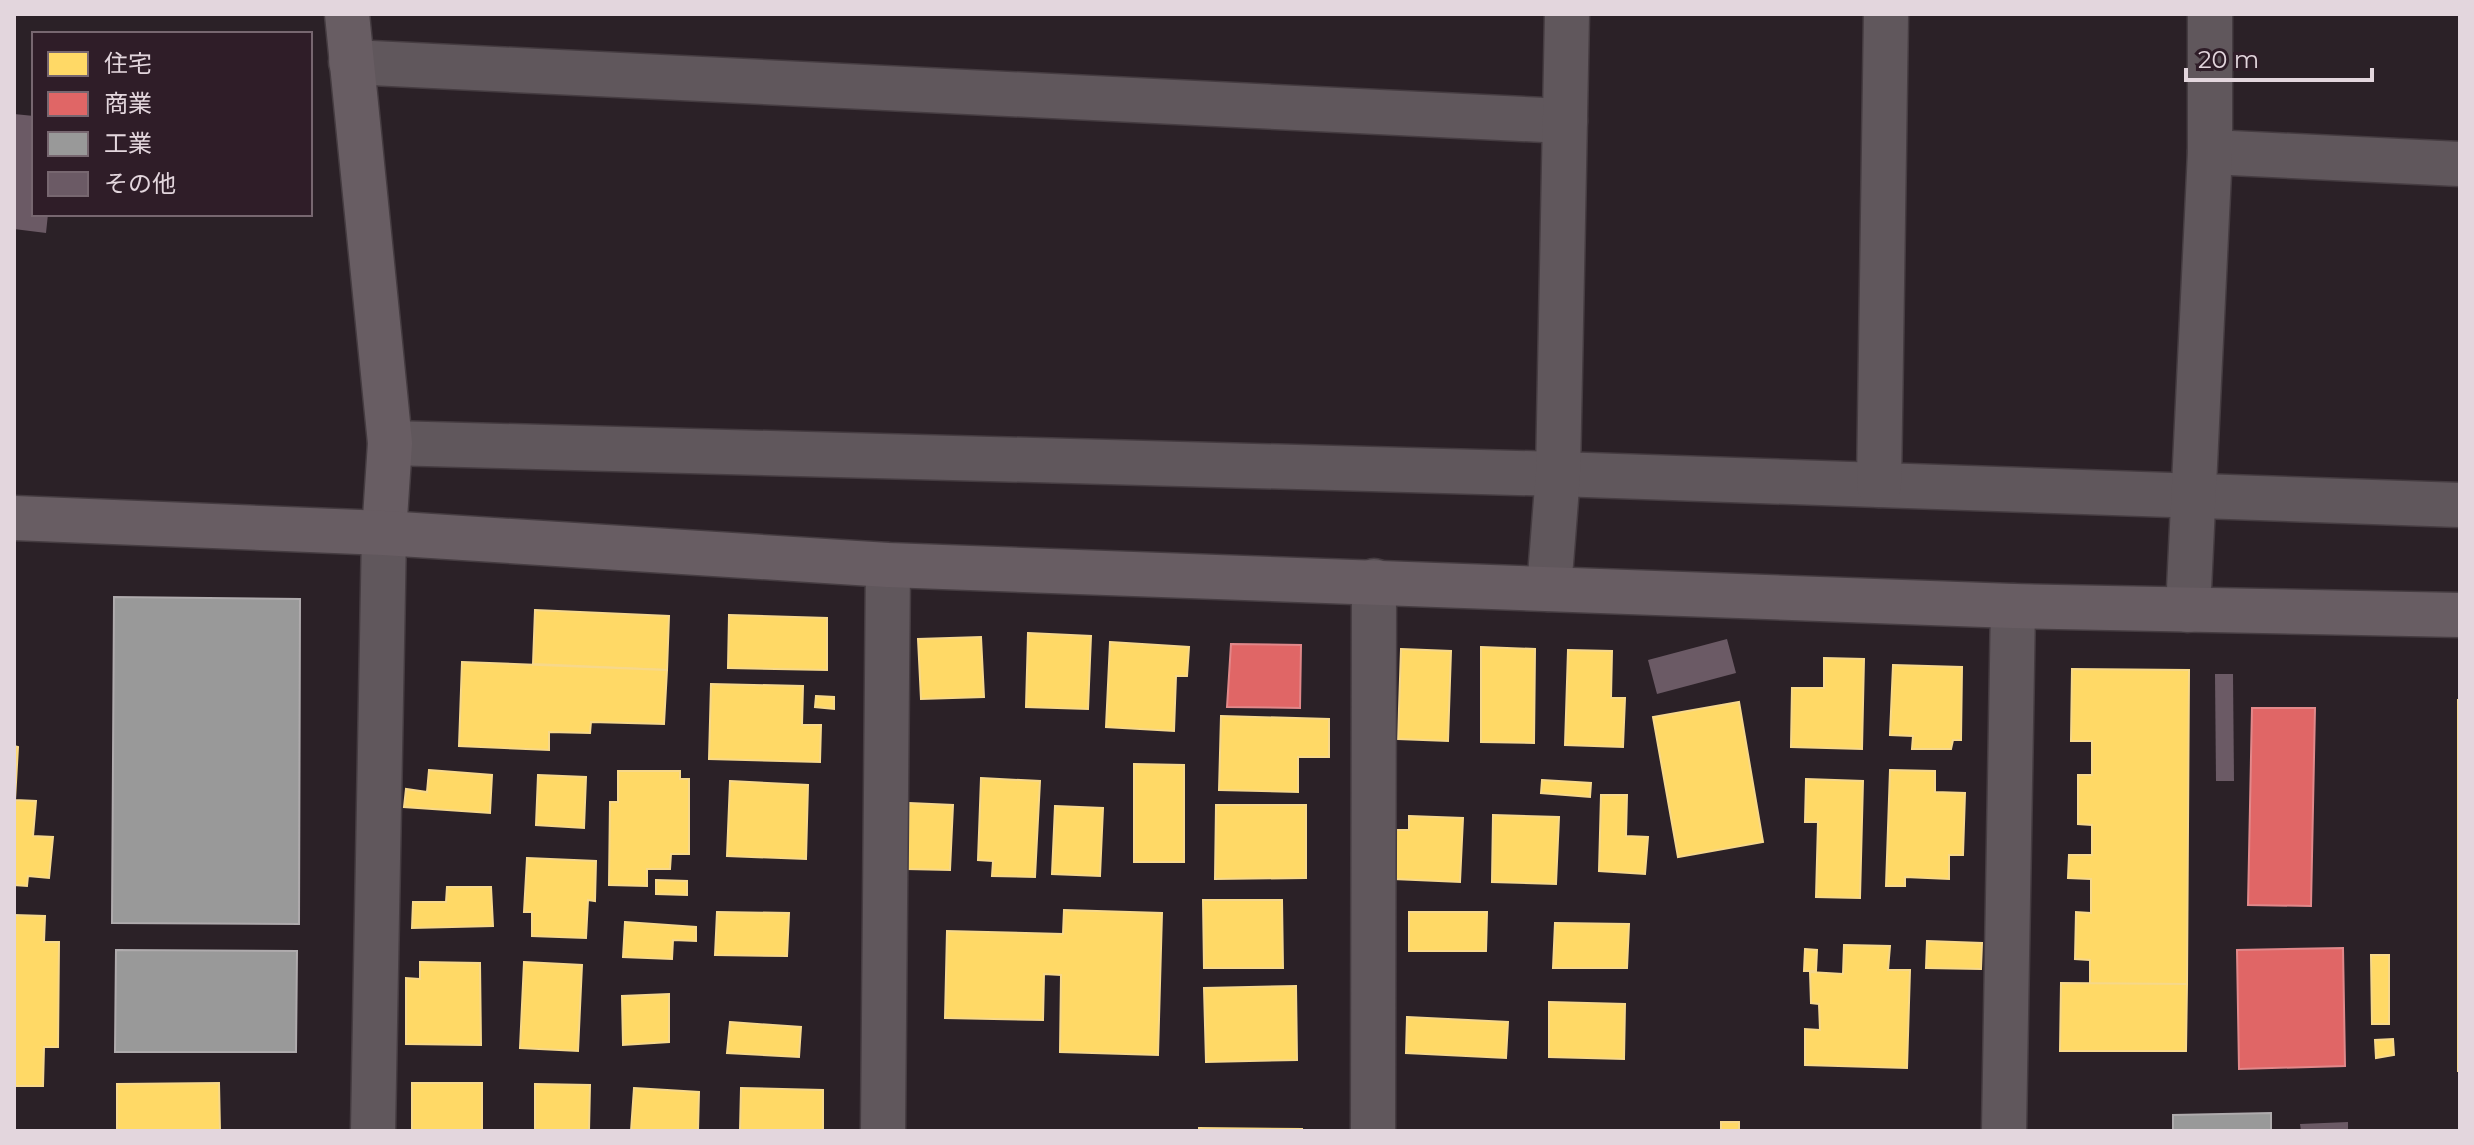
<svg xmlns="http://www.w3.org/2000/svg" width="2474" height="1145" viewBox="0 0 2474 1145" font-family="Montserrat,'Noto Sans JP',sans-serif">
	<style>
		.homes { fill: #ffd966; stroke: #f7d88a; stroke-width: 2 }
		.shops { fill: #e06666; stroke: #e1888a; stroke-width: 2 }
		.industry { fill: #999; stroke: #afabad; stroke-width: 2 }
		.building { fill: #6b5a65 }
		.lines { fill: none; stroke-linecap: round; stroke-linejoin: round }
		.street-casing { stroke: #453c41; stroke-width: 47 }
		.secondary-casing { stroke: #453c41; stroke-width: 47 }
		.street { stroke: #60575c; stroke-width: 44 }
		.secondary { stroke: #685d63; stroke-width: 44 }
	</style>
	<rect width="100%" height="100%" fill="#2b2127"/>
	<g class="homes">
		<path d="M535,610L669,616L667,670L533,664Z"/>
		<path d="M729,615L827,618V670L728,668Z"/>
		<path d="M1028,633L1091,636L1088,709L1026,707Z"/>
		<path d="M981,637L984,697L921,699L918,639Z"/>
		<path d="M1110,642L1189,647L1187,676H1176L1174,731L1106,727Z"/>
		<path d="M1481,647L1535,649L1534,743L1481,742Z"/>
		<path d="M1401,649L1451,651L1448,741L1398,739Z"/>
		<path d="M1568,650L1612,651L1611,698H1625L1623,747L1565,745Z"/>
		<path d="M1824,658L1864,659L1862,749L1791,747L1792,688H1824Z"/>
		<path d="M462,662L667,670L664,724L591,722L590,733L549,732V750L459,746Z"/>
		<path d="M1893,665L1962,667L1961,740H1953L1951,749H1912L1913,736L1890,735Z"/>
		<path d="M2072,669L2189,670L2187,984H2090V960L2075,959L2076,912L2091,913V879L2068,878L2069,855H2092V825L2078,824V775H2092V741H2071Z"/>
		<path d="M711,684L803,686L802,725H821L820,762L709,759Z"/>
		<path d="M816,696L834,697V709L815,707Z"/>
		<rect x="2458" y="700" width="2" height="371"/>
		<path d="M1739,702L1763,842L1678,857L1653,717Z"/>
		<path d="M1221,716L1329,719V757H1298V792L1219,790Z"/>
		<path d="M14,746L18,747L15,800L36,801L33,836L53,837L49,878L28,876L27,886L14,885Z"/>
		<path d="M1134,764L1184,765V862H1134Z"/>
		<path d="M429,770L492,775L490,813L404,807L406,789L427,792Z"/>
		<path d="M1890,770L1935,771V792L1965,793L1963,855H1949V879L1905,877V886H1886Z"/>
		<path d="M618,771H680V779H689V854H671L670,869H647V886L609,885L610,802H618Z"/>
		<path d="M538,775L586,777L584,828L536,825Z"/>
		<path d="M981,778L1040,781L1035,877L992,876L993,861L978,860Z"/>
		<path d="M1806,779L1863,781L1860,898L1816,897L1818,822H1805Z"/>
		<path d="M1542,780L1591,783L1590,797L1541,793Z"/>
		<path d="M730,781L808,785L806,859L727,856Z"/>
		<path d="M1601,795H1627L1626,836L1648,837L1645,874L1599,871Z"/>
		<path d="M909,803L953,805L950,870L907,869Z"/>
		<path d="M1216,805H1306V878L1215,879Z"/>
		<path d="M1055,806L1103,808L1100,876L1052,874Z"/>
		<path d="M1493,815L1559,817L1556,884L1492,882Z"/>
		<path d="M1409,816L1463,818L1460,882L1394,879L1396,830H1409Z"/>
		<path d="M527,858L596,861L595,901L588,900L586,938L532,936V912H524Z"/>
		<path d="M656,880L687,881V895L656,894Z"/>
		<path d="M447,887H491L493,926L412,928L413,902H446Z"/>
		<path d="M1203,900H1282L1283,968H1204Z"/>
		<path d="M1064,910L1162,913L1158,1055L1060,1052L1061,975L1044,974L1043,1020L945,1018L947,931L1063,934Z"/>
		<path d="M717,912L789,913L787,956L715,955Z"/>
		<path d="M1409,912H1487L1486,951H1409Z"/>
		<path d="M14,915L45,916L44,942H59L58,1047H44L43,1086H14Z"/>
		<path d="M625,922L696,927V941L673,940L672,959L623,957Z"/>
		<path d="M1555,923L1629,924L1627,968H1553Z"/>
		<path d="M1927,941L1982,943L1981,969L1926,968Z"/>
		<path d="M1844,945L1890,946L1888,970H1910L1907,1068L1805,1065V1029L1820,1030L1819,1004L1811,1003L1810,972L1843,974Z"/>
		<path d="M1805,949L1817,950L1816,971H1804Z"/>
		<path d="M2371,955H2389V1024H2372Z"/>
		<path d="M420,962L480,963L481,1045L406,1044V978L420,979Z"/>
		<path d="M524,962L582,965L578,1051L520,1048Z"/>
		<path d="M2061,983L2187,984L2186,1051H2060Z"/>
		<path d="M1296,986L1297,1060L1206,1062L1204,988Z"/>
		<path d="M669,994V1042L623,1045L622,996Z"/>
		<path d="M1549,1002L1625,1004L1624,1059L1549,1057Z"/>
		<path d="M1407,1017L1508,1022L1506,1058L1406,1053Z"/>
		<path d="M730,1022L801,1027L799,1057L727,1053Z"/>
		<path d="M2393,1039L2394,1055L2376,1058L2375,1040Z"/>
		<path d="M219,1083L220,1131H117V1084Z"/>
		<rect x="412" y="1083" width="70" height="48"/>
		<path d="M535,1084L590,1085L589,1131H535Z"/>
		<path d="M634,1088L699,1092L698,1131H631Z"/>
		<path d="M741,1088L823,1090V1131H740Z"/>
		<rect x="1721" y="1122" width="18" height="9"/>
		<path d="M1199,1128L1302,1129V1131H1199Z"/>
	</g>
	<g class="shops">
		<path d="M1231,644L1301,645L1300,708L1227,707Z"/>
		<path d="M2252,708H2315L2311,906L2248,905Z"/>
		<path d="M2343,948L2345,1066L2239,1069L2237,950Z"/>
	</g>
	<g class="industry">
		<path d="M114,597L300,599L299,924L112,923Z"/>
		<path d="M116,950L297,951L296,1052H115Z"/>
		<path d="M2271,1113V1131H2173V1115Z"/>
	</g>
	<g class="building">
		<path d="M14,114L34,116V214H48L46,233L14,229Z"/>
		<path d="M1727,639L1736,673L1657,694L1648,660Z"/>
		<path d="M2215,674H2233L2234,781H2216Z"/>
		<path d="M2348,1122V1131H2301L2300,1124Z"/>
	</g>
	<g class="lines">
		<g class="street-casing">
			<g id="street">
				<path d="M351,62L1565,121"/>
				<path d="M2210,152L2460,164"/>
				<path d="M390,443L1558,474L2460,505"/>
				<path d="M1879,485L1886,14"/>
				<path d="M1549,589L1558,474L1567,14"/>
				<path d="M2188,610L2210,152V14"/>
				<path d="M373,1131L384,533"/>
				<path d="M883,1131L888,565"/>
				<path d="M1373,1131L1374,581"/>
				<path d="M2004,1131L2013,606"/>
			</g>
		</g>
		<g class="secondary-casing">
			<g id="secondary">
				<path d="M347,14L390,443L384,533"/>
				<path d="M14,518L384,533L888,565L2013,606L2460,615"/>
			</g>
		</g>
		<use href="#street" class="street"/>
		<use href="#secondary" class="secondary"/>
	</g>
	<rect width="2474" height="1145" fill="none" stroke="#e3d6dd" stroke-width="32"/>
	<rect x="32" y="32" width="280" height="184" fill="#2f1d28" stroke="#776770" stroke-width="2"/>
	<rect x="48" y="52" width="40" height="24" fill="#ffd966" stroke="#776770" stroke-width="2"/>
	<text x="104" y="72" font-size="24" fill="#e3d6dd">住宅</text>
	<rect x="48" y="92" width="40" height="24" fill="#e06666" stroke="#776770" stroke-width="2"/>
	<text x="104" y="112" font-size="24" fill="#e3d6dd">商業</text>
	<rect x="48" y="132" width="40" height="24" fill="#999999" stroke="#776770" stroke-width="2"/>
	<text x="104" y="152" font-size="24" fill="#e3d6dd">工業</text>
	<rect x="48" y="172" width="40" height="24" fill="#6b5a65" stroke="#776770" stroke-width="2"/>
	<text x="104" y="192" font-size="24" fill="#e3d6dd">その他</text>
	<path d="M2186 68v12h186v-12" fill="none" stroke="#e3d6dd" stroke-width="4"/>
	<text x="2198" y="68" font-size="24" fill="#e3d6dd" stroke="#2f1d28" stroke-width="6" paint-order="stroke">20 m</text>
</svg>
